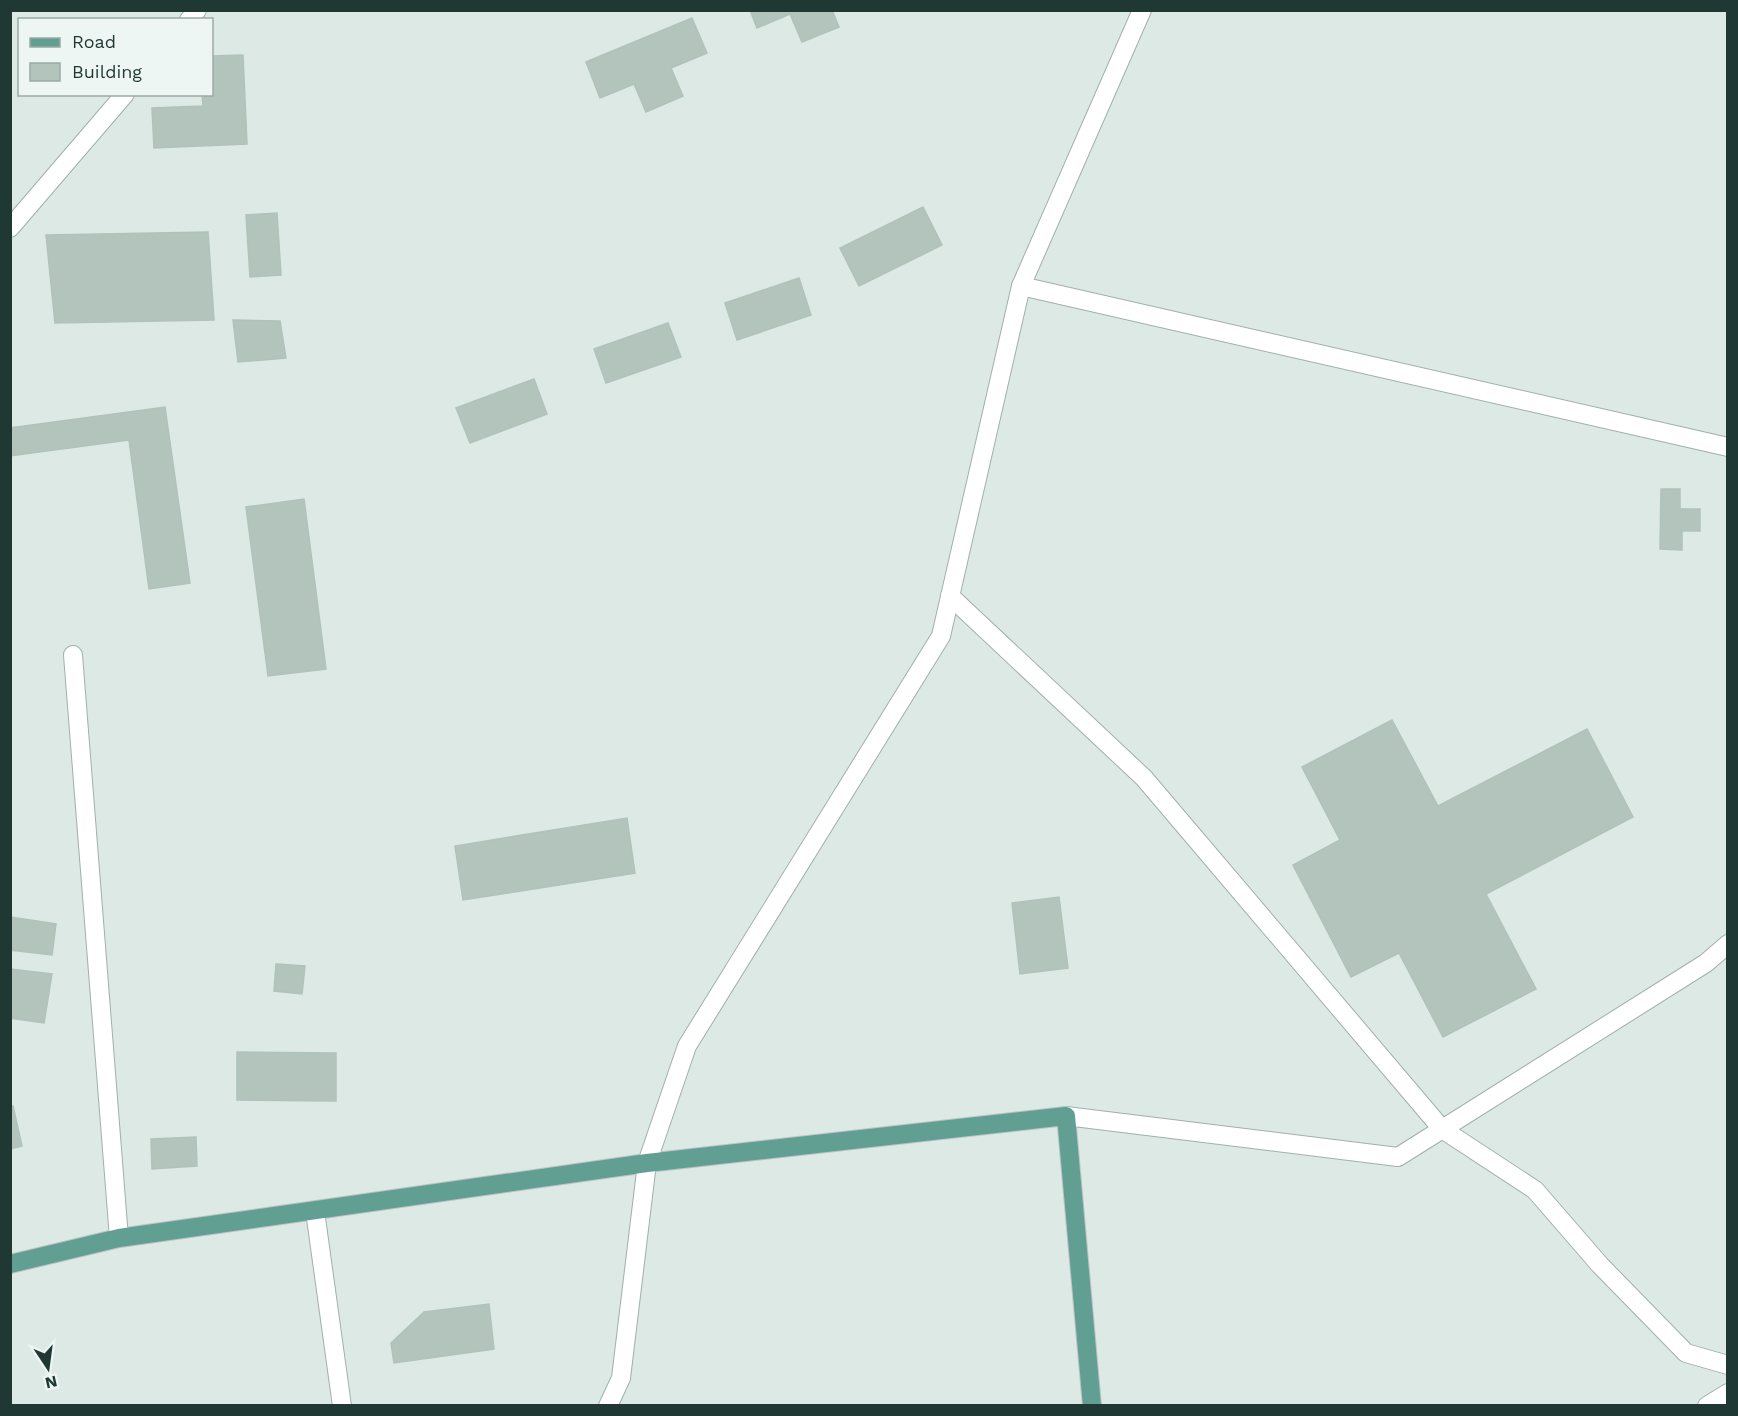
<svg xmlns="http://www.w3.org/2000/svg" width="1738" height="1416" viewBox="0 0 1738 1416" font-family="'Work Sans',sans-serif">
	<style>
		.building { fill: #b3c4bd; stroke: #b0c2bc; stroke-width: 1.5 }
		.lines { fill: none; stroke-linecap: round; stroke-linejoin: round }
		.minor-casing { stroke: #a0b0ab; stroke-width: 20 }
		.major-casing { stroke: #bcc3c2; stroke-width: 20 }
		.minor { stroke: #fff; stroke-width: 18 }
		.major { stroke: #619f93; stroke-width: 18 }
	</style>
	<rect width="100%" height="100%" fill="#dde9e4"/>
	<g class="building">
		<path d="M750,10H832L839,27L802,42L790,14L757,28Z"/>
		<path d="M692,18L707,53L671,68L683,96L646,112L634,84L600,98L586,62Z"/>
		<path d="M243,55L247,144L154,148L152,108L203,106L202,94H212V56Z"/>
		<path d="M923,207L942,245L859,286L840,248Z"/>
		<path d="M277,213L281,275L250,277L246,215Z"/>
		<path d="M208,232L214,320L55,323L46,235Z"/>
		<path d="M799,278L811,315L737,340L725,303Z"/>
		<path d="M233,320L280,321L286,358L238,362Z"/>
		<path d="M668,323L681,357L606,383L594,349Z"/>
		<path d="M534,379L547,414L470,443L456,408Z"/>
		<path d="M165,407L190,583L149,589L129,440L10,456V428Z"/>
		<path d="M1661,489H1680V509H1700V531H1682V550L1660,549Z"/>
		<path d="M304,499L326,669L268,676L246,507Z"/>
		<path d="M1392,720L1438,806L1587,729L1633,817L1486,894L1536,989L1443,1037L1399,953L1351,977L1293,865L1340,840L1302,767Z"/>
		<path d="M627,818L635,873L463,900L455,846Z"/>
		<path d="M1059,897L1068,968L1020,974L1012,903Z"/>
		<path d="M10,917L56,924L52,955L10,950Z"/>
		<path d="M276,964L305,966L302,994L274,991Z"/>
		<path d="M10,969L52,974L44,1023L10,1018Z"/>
		<path d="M237,1052L336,1053V1101L237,1100Z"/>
		<path d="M13,1106L22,1146L10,1149V1107Z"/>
		<path d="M196,1137L197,1166L152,1169L151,1139Z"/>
		<path d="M489,1304L494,1349L394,1363L391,1343L424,1312Z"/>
	</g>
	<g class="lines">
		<g class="minor-casing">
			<g id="minor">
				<path d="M189,20L197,10"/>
				<path d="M10,228L125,94"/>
				<path d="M1021,286L1728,447"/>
				<path d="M950,596L1144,778L1442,1129L1535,1190L1600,1265L1686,1353L1728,1365"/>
				<path d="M73,655L119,1238"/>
				<path d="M1066,1116L1398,1157L1706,963L1728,944"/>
				<path d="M315,1211L342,1406"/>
				<path d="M608,1406L621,1378L647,1163L687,1046L941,636L1021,286L1142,10"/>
				<path d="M1707,1406L1728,1393"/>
			</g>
		</g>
		<g class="major-casing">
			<path id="major" d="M10,1264L119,1238L647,1163L1066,1116L1092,1406"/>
		</g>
		<use href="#minor" class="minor"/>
		<use href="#major" class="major"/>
	</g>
	<rect width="1738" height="1416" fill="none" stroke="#1f3833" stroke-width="24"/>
	<rect x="18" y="18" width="195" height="78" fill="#edf6f2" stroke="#9baaa6" stroke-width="1.5"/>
	<rect x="30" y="38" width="30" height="9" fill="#619f93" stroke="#9baaa6" stroke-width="1.5"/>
	<text x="72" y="48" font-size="18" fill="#1f3833">Road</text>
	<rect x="30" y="63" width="30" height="18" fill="#b3c4bd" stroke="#9baaa6" stroke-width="1.5"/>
	<text x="72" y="78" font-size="18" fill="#1f3833">Building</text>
	<g transform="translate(48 1368) rotate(167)" stroke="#edf6f2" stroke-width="4.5" paint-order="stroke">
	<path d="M0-4.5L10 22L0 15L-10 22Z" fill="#1f3833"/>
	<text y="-9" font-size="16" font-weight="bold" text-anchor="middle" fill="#1f3833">N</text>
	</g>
</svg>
